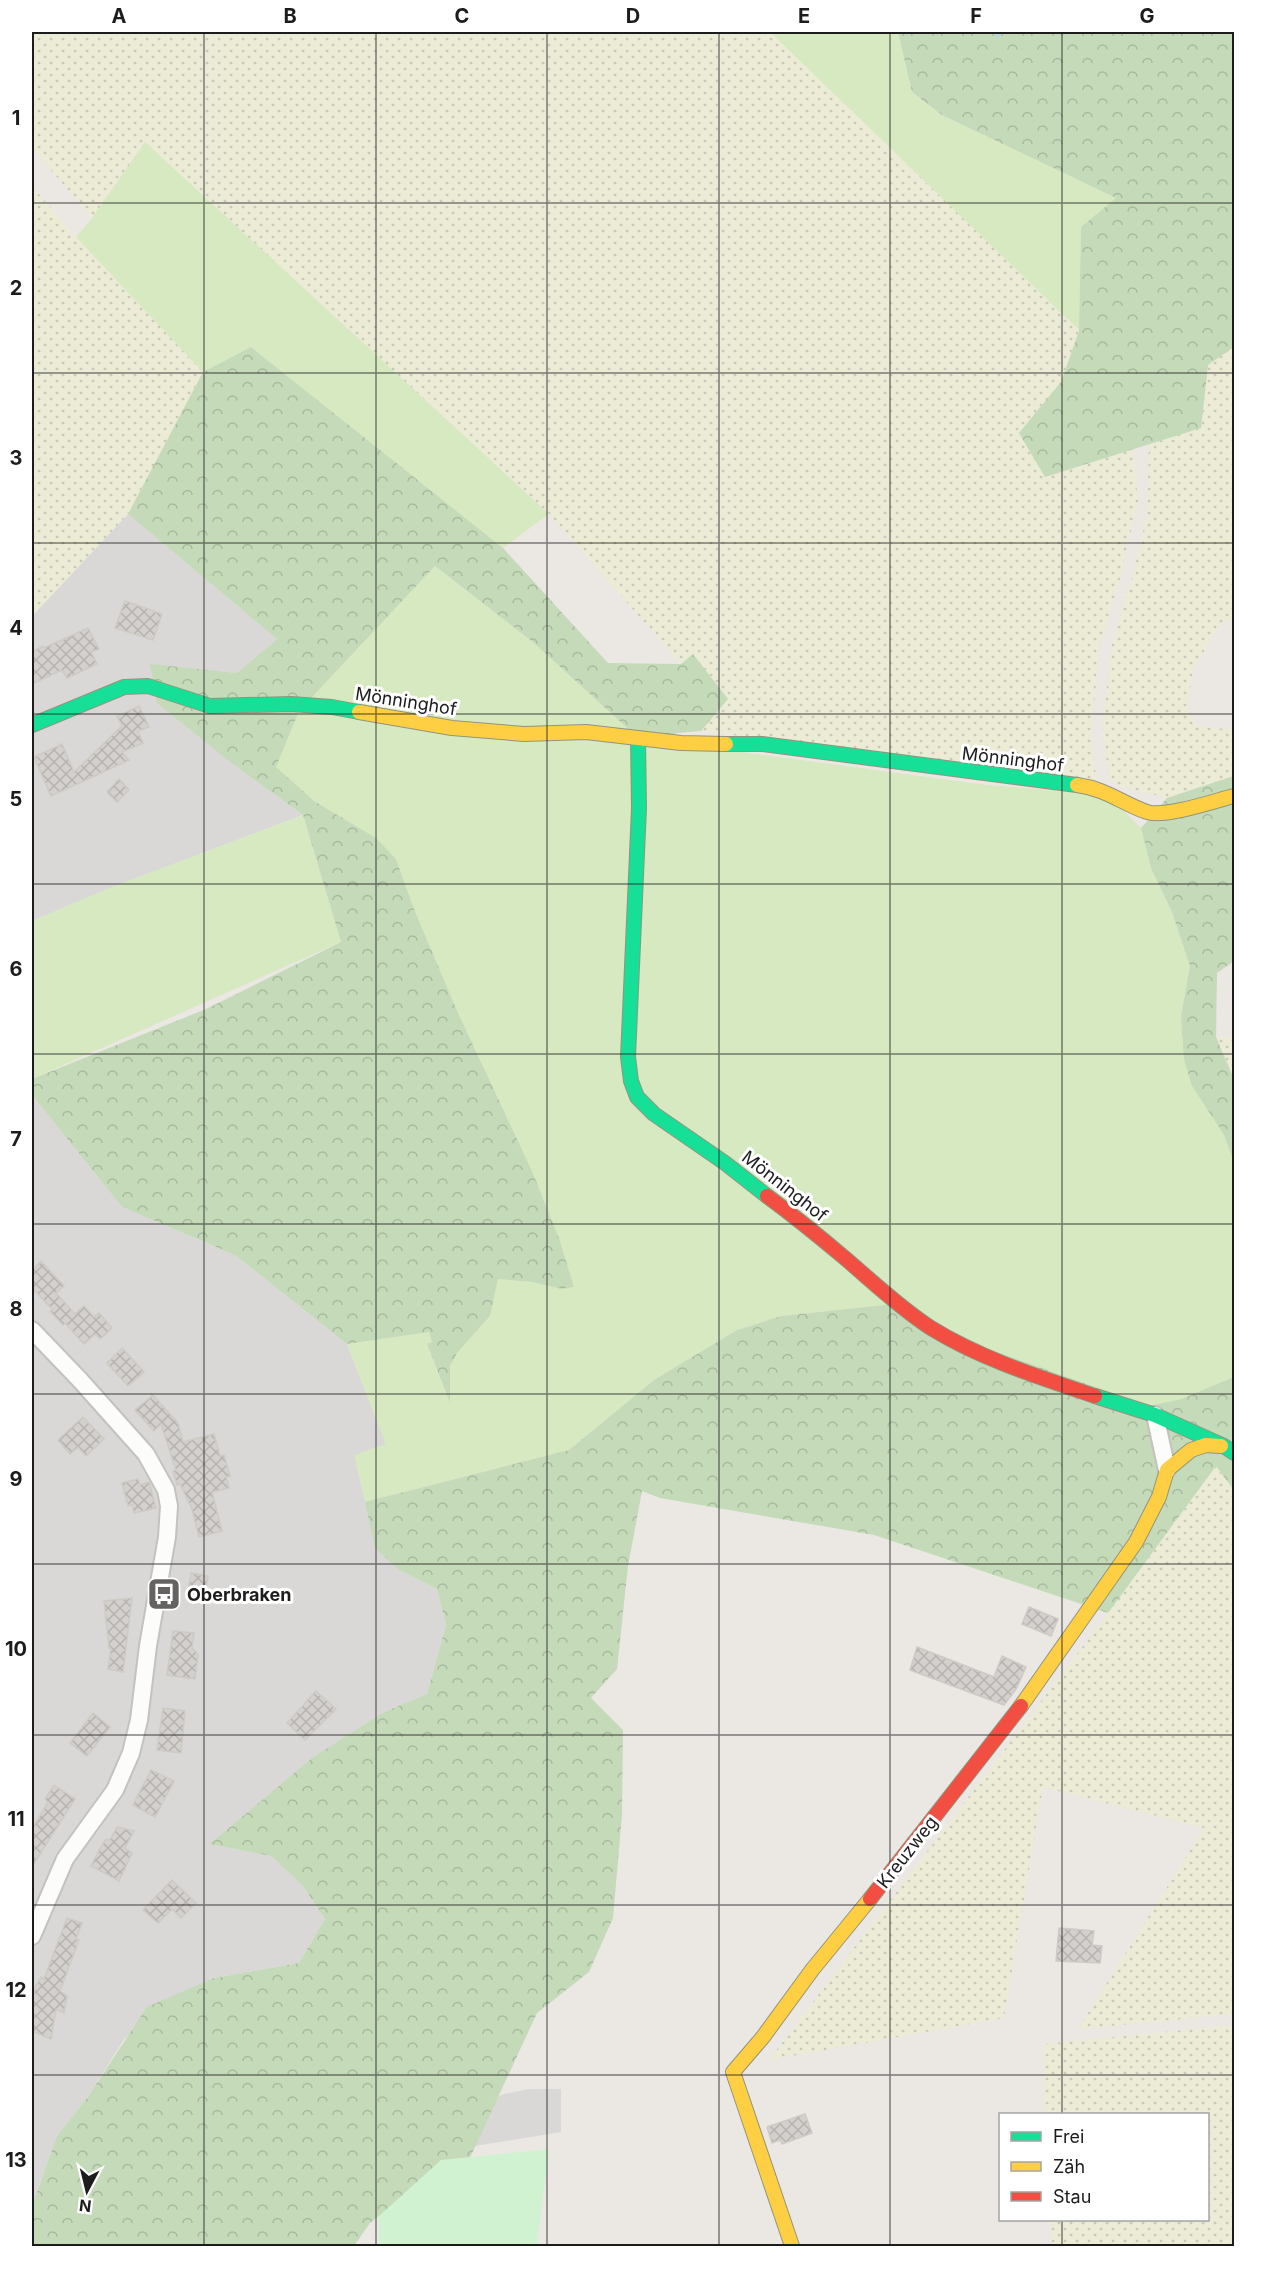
<svg xmlns="http://www.w3.org/2000/svg" width="1266" height="2278" viewBox="0 0 1266 2278" font-family="Inter,sans-serif">
	<style>
		.residential { fill: #dad8d6 }
		.religious { fill: #d9d8d6 }
		.farmland { fill: url(#farmland-dots) }
		.grass { fill: #d7e9c1 }
		.forest { fill: url(#forest-crowns) }
		.park { fill: #d1f2d0 }
		.lines { fill: none; stroke-linecap: round; stroke-linejoin: round }
		.stream { stroke: #b6d6df; stroke-width: 5 }
		.building { fill: url(#building-cross-hatch); stroke: #cecac5; stroke-width: 1.5 }
		.street-casing { stroke: #c3c2c0; stroke-width: 20 }
		.fast-casing { stroke: #92947c; stroke-width: 16 }
		.slow-casing { stroke: #92947c; stroke-width: 16 }
		.jam-casing { stroke: #92947c; stroke-width: 16 }
		.street { stroke: #fcfcfb; stroke-width: 16 }
		.fast { stroke: #16e098; stroke-width: 14 }
		.slow { stroke: #ffcf43; stroke-width: 14 }
		.jam { stroke: #f24e42; stroke-width: 14 }
		.grid { fill: none; stroke: #1c1c1c; stroke-width: 1.5; stroke-opacity: 0.55 }
		.labels { text-anchor: middle; dominant-baseline: central; stroke-width: 6; stroke-linejoin: round; paint-order: stroke }
		.street-label { font-size: 18px; fill: #1c1c1c; stroke: #fff }
		.poi-label { font-size: 18px; font-weight: bold; fill: #1c1c1c; stroke: #fff; text-anchor: start }
		.neatline { fill: none; stroke: #1c1c1c; stroke-width: 2 }
		.grid-label { font-size: 20px; text-anchor: middle; font-weight: bold; fill: #1c1c1c }
	</style>
	<defs>
		<pattern id="farmland-dots" width="8" height="8" patternUnits="userSpaceOnUse" patternTransform="scale(1.5)"><rect width="8" height="8" fill="#ebebd6"/><path d="M2 2h.1M6 6h.1" fill="none" stroke="#c9c9b7" stroke-width="1.8" stroke-linecap="round"/></pattern>
		<pattern id="forest-crowns" width="20" height="18" patternUnits="userSpaceOnUse" patternTransform="scale(1.5)"><rect width="20" height="18" fill="#c4dab8"/><path d="M2 6a3 3 0 1 1 6 0M12 15a3 3 0 1 1 6 0" fill="none" stroke="#a8ba9e"/></pattern>
		<pattern id="building-cross-hatch" width="8" height="8" patternUnits="userSpaceOnUse" patternTransform="scale(1.5)"><rect width="8" height="8" fill="#d3d0cd"/><path d="M0 0l8 8M0 8l8-8" fill="none" stroke="#b5b2af"/></pattern>
	</defs>
	<rect width="100%" height="100%" fill="#ebe8e4"/>
	<g class="residential">
		<path d="M128,514L277,639L237,673L151,665L234,765L303,815L108,889L32,921V616Z"/>
		<path d="M32,1095L122,1207L235,1255L347,1344L386,1444L399,1570L437,1589L446,1625L427,1694L384,1712L254,1808L211,1844L271,1856L303,1886L325,1919L299,1963L214,1978L125,2038L87,2098L57,2136L32,2206Z"/>
	</g>
	<path class="religious" d="M529,2089H561V2132L457,2149L487,2101L504,2094Z"/>
	<g class="farmland">
		<path d="M32,32H770L1079,330L1061,382L1019,433L1045,477L1133,449L1138,501L1118,587L1099,648L1091,741L1097,782L701,731L728,699L693,654L681,664L549,514L145,143L92,218L32,148Z"/>
		<path d="M32,186L76,237L203,372L128,514L32,616Z"/>
		<path d="M1234,347V618L1220,625L1193,669L1187,711L1198,726L1234,730V776L1167,798L1116,785L1109,776L1102,729L1112,642L1133,575L1147,514L1149,444L1201,428L1208,365Z"/>
		<path d="M1234,1036V1079L1216,1037Z"/>
		<path d="M1216,1466L1234,1490V2014L1078,2029L1204,1828L1043,1787L1004,2018L769,2060L1108,1613Z"/>
		<path d="M1234,2025V2246H1052L1051,2220H1208V2114H1044V2044Z"/>
	</g>
	<g class="grass">
		<path d="M770,32H898L912,92L942,115L1116,198L1081,227L1079,330Z"/>
		<path d="M145,142L549,514L503,548L251,347L203,372L76,237L92,218Z"/>
		<path d="M435,566L534,643L648,747L742,752L987,785L1094,793L1111,798L1141,828L1151,868L1172,912L1190,966L1181,1016L1192,1086L1224,1135L1234,1163V1377L1181,1399L1149,1406L996,1355L903,1303L781,1316L737,1330L654,1380L569,1450L365,1502L354,1455L386,1444L347,1344L429,1332L432,1342L427,1345L449,1401L450,1366L457,1353L490,1316L498,1279L532,1282L562,1289L574,1287L559,1238L532,1171L458,1013L414,909L396,859L363,830L314,801L275,768L299,711Z"/>
		<path d="M303,815L341,942L32,1079V921L112,887Z"/>
	</g>
	<g class="forest">
		<path d="M898,32H1234V347L1208,365L1201,428L1045,477L1019,433L1061,382L1079,331L1081,227L1116,198L942,115L912,92Z"/>
		<path d="M251,347L503,548L608,663L681,664L693,654L728,699L701,731L677,733L648,747L534,643L435,566L299,711L276,767L314,801L376,838L396,859L414,909L458,1013L532,1171L559,1238L574,1287L562,1289L532,1282L498,1279L490,1316L457,1353L450,1366V1403L427,1344L432,1342L429,1332L347,1344L235,1255L122,1207L32,1095V1079L206,1009L341,942L303,815L234,765L157,703L150,664L237,673L277,639L128,514L203,372Z"/>
		<path d="M1234,776V961L1217,973L1216,1037L1234,1079V1163L1224,1135L1192,1086L1184,1059L1181,1016L1190,966L1172,912L1151,868L1141,828L1167,798Z"/>
		<path d="M903,1303L952,1336L1149,1406L1181,1399L1234,1377V1490L1216,1466L1108,1613L874,1535L660,1498L642,1491L628,1566L617,1669L591,1698L623,1730L622,1815L613,1918L589,1972L537,2013L469,2160L433,2174L370,2223L354,2246H32V2206L57,2136L87,2098L147,2007L214,1978L299,1963L325,1919L303,1886L271,1856L210,1844L312,1758L384,1712L427,1694L446,1625L437,1589L399,1570L375,1548L365,1502L569,1450L654,1380L737,1330L781,1316Z"/>
	</g>
	<path class="park" d="M549,2149L537,2246H379V2216L441,2160Z"/>
	<g class="lines">
		<path class="stream" d="M998,35L1000,32"/>
	</g>
	<g class="building">
		<path d="M125,601L162,614L153,640L115,628Z"/>
		<path d="M88,628L99,649L91,652L97,664L67,678L62,670L32,684V652L43,646L44,648Z"/>
		<path d="M139,706L149,727L138,731L143,743L122,752L129,760L51,796L34,757L62,744L74,772L122,726L117,716Z"/>
		<path d="M119,779L129,790L117,802L107,792Z"/>
		<path d="M41,1261L64,1286L56,1293L75,1314L84,1306L94,1317L99,1313L112,1328L100,1339L95,1334L84,1344L65,1323L63,1325L50,1311L53,1310L32,1288V1271Z"/>
		<path d="M122,1348L144,1372L128,1386L107,1363Z"/>
		<path d="M151,1393L178,1423L183,1442L214,1434L220,1456L224,1455L230,1476L226,1477L229,1488L212,1492L222,1531L199,1537L192,1509L180,1484L177,1485L173,1471L176,1470L161,1424L154,1431L135,1410L152,1396Z"/>
		<path d="M83,1417L104,1439L86,1456L78,1447L70,1454L58,1440Z"/>
		<path d="M138,1479L140,1485L149,1482L156,1508L134,1513L132,1505L128,1506L122,1483Z"/>
		<path d="M191,1573L208,1576L204,1601L187,1598Z"/>
		<path d="M132,1598L123,1672L108,1669L111,1648H109L104,1601Z"/>
		<path d="M1029,1607L1058,1619L1051,1636L1022,1624Z"/>
		<path d="M173,1631L194,1633L192,1648L198,1654L195,1679L167,1675Z"/>
		<path d="M917,1647L994,1677L1002,1656L1026,1667L1016,1689L1004,1705L910,1670Z"/>
		<path d="M316,1691L336,1709L305,1740L287,1723Z"/>
		<path d="M163,1708L185,1711L181,1753L157,1750Z"/>
		<path d="M93,1713L110,1727L87,1756L70,1743Z"/>
		<path d="M151,1770L174,1781L155,1817L133,1805Z"/>
		<path d="M54,1785L75,1799L32,1867V1829L48,1802L45,1799Z"/>
		<path d="M117,1827L134,1831L125,1848L132,1853L119,1881L91,1866L102,1845L106,1839L110,1840Z"/>
		<path d="M172,1880L196,1903L181,1918L172,1909L158,1923L143,1910Z"/>
		<path d="M67,1918L82,1923L76,1939L79,1940L60,1991L67,1996L64,2013L56,2009L51,2039L32,2031V2009L35,1987L41,1977L44,1979Z"/>
		<path d="M1059,1928L1094,1931L1092,1945L1102,1946L1100,1963L1056,1961Z"/>
		<path d="M805,2114L812,2133L782,2144L780,2140L772,2143L767,2127Z"/>
	</g>
	<g class="lines">
		<g class="street-casing">
			<g id="street">
				<path d="M32,1330L80,1380L146,1454L166,1490L169,1506L167,1537L148,1646L139,1720L131,1753L115,1790L65,1859L32,1936"/>
				<path d="M1155,1415L1167,1470"/>
			</g>
		</g>
		<g class="fast-casing">
			<g id="fast">
				<path d="M32,725L124,687L148,686L210,706L291,704L332,707L359,712"/>
				<path d="M638,738L639,808L628,1057L631,1081L637,1097L654,1114L725,1163L767,1196"/>
				<path d="M726,744H762L1077,785"/>
				<path d="M1095,1396L1155,1415L1224,1446L1234,1453"/>
			</g>
		</g>
		<g class="slow-casing">
			<g id="slow">
				<path d="M359,712L452,728L524,734L586,732L681,743L726,744"/>
				<path d="M1077,785C1107,789 1121,803 1147,812C1165,818 1214,801 1234,796"/>
				<path d="M1021,1706L1136,1542L1159,1497L1167,1470L1191,1450L1206,1445L1221,1446"/>
				<path d="M792,2246L733,2072L763,2037L812,1970L870,1899"/>
			</g>
		</g>
		<g class="jam-casing">
			<g id="jam">
				<path d="M767,1196C794,1216 820,1237 846,1259C873,1282 900,1308 931,1328C981,1359 1039,1377 1095,1396"/>
				<path d="M870,1899L1021,1706"/>
			</g>
		</g>
		<use href="#street" class="street"/>
		<use href="#fast" class="fast"/>
		<use href="#slow" class="slow"/>
		<use href="#jam" class="jam"/>
	</g>
	<path class="grid" d="M204,32V2246M376,32V2246M547,32V2246M719,32V2246M890,32V2246M1062,32V2114M32,203H1234M32,373H1234M32,543H1234M32,714H1234M32,884H1234M32,1054H1234M32,1224H1234M32,1394H1234M32,1564H1234M32,1735H1234M32,1905H1234M32,2075H1234M1062,2220V2246"/>
	<defs>
		<g id="bus-square" transform="scale(1.725)"><rect x="-9" y="-9" width="18" height="18" rx="4" fill="#646362" stroke="#fff"/><path d="M-5-6H5V4H4V6H2V4H-2V6H-4V4H-5ZM-3.5-4V0h7V-4ZM-3.5 1.2v1.5H-2V1.2ZM2 1.2v1.5H3.5V1.2Z" fill="#fff"/></g>
	</defs>
	<g fill-rule="evenodd">
		<use href="#bus-square" x="164" y="1594"/>
	</g>
	<g class="labels">
		<g class="street-label">
			<text transform="translate(406 701) rotate(9)">Mönninghof</text>
			<text transform="translate(1013 759) rotate(7)">Mönninghof</text>
			<text transform="translate(785 1186) rotate(38)">Mönninghof</text>
			<text transform="translate(907 1852) rotate(-52)">Kreuzweg</text>
		</g>
		<g class="poi-label">
			<text x="187" y="1594">Oberbraken</text>
		</g>
	</g>
	<rect width="1266" height="2278" fill="none" stroke="#ffffff" stroke-width="66"/>
	<rect x="999" y="2113" width="210" height="108" fill="#ffffff" stroke="#a4a4a4" stroke-width="1.5"/>
	<rect x="1011" y="2132" width="30" height="9" fill="#16e098" stroke="#a4a4a4" stroke-width="1.5"/>
	<text x="1053" y="2143" font-size="18" fill="#1c1c1c">Frei</text>
	<rect x="1011" y="2162" width="30" height="9" fill="#ffcf43" stroke="#a4a4a4" stroke-width="1.5"/>
	<text x="1053" y="2173" font-size="18" fill="#1c1c1c">Zäh</text>
	<rect x="1011" y="2192" width="30" height="9" fill="#f24e42" stroke="#a4a4a4" stroke-width="1.5"/>
	<text x="1053" y="2203" font-size="18" fill="#1c1c1c">Stau</text>
	<g transform="translate(87 2191) rotate(187)" stroke="#ffffff" stroke-width="4.5" paint-order="stroke">
	<path d="M0-4.5L10 22L0 15L-10 22Z" fill="#1c1c1c"/>
	<text y="-9" font-size="16" font-weight="bold" text-anchor="middle" fill="#1c1c1c">N</text>
	</g>
	<rect x="33" y="33" width="1200" height="2212" class="neatline"/>
	<g class="grid-label">
		<text x="119" y="23">A</text>
		<text x="290" y="23">B</text>
		<text x="462" y="23">C</text>
		<text x="633" y="23">D</text>
		<text x="804" y="23">E</text>
		<text x="976" y="23">F</text>
		<text x="1147" y="23">G</text>
		<text x="16" y="125">1</text>
		<text x="16" y="295">2</text>
		<text x="16" y="465">3</text>
		<text x="16" y="635">4</text>
		<text x="16" y="806">5</text>
		<text x="16" y="976">6</text>
		<text x="16" y="1146">7</text>
		<text x="16" y="1316">8</text>
		<text x="16" y="1486">9</text>
		<text x="16" y="1656">10</text>
		<text x="16" y="1826">11</text>
		<text x="16" y="1997">12</text>
		<text x="16" y="2167">13</text>
	</g>
</svg>
